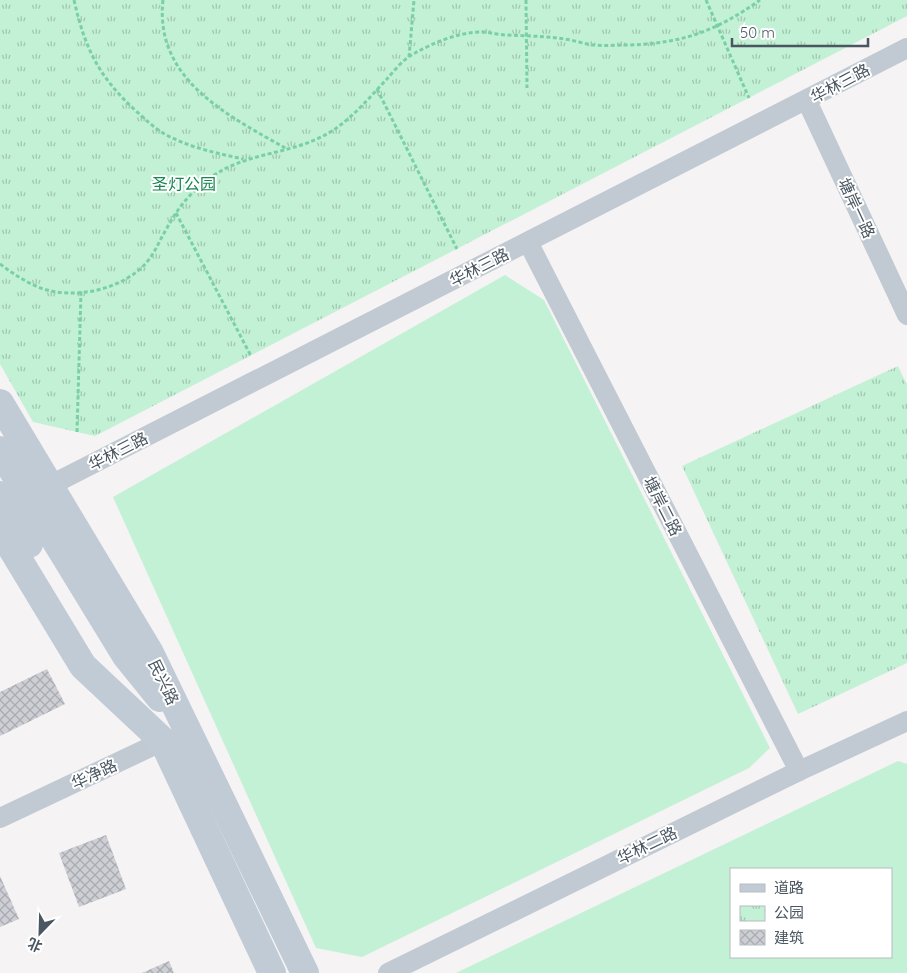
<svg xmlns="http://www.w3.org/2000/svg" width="907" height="973" viewBox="0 0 907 973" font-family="Quicksand,'Noto Sans SC',sans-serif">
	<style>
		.green { fill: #c3f1d5; fill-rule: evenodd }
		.park { fill: url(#park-tufts) }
		.building { fill: url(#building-cross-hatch) }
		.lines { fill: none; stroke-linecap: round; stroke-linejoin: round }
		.path { stroke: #7ad0a6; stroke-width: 3; stroke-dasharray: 4 2.5; stroke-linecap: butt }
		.minor { stroke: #c1cad2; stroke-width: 20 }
		.secondary { stroke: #c1cbd6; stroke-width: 28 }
		.labels { text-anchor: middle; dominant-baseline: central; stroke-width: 4; stroke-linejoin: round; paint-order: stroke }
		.street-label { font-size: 16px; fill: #4a5661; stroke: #fff }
		.park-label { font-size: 16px; fill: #17864f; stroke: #fff }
	</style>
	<defs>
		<pattern id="park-tufts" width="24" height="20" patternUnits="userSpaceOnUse" patternTransform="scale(1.25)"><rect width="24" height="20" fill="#c3f1d5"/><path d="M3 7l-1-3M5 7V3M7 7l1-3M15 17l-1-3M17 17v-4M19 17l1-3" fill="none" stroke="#a0c6b0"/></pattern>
		<pattern id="building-cross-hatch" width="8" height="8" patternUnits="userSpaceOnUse" patternTransform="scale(1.25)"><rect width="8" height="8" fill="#cdcfd5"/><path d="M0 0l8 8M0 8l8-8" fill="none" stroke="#a8abb0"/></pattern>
	</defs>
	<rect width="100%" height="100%" fill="#f5f3f3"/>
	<g class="green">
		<path d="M505,275L544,300L770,748L749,768L362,957L316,948L113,497Z"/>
		<path d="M898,761L907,764V973H456ZM731,869H891V957H731Z"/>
	</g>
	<g class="park">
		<path d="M0,0H907V16L95,436L33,422L0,364Z"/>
		<path d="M898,366L907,385V663L798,714L682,466Z"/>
	</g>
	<g class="building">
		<path d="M47,669L65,704L0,736V692Z"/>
		<path d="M106,835L126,889L79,907L59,853Z"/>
		<path d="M0,876L19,919L0,927Z"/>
		<path d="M169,961L174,973H142Z"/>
	</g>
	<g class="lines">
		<g class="path">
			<path d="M74,0C85,49 99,77 136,111C145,119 153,127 163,133C187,147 216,153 243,159"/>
			<path d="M163,0C154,80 229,116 287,149"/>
			<path d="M526,0L527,88"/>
			<path d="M706,0L749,98"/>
			<path d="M409,57L414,0"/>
			<path d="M377,89L457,249"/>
			<path d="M176,213L251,356"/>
			<path d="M0,264C12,273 24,281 38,287C72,301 123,290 147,262C156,251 160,239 167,228C177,209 192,190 210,178C248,150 295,156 335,129C354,116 370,97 386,80C394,71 403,59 415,53C433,43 459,32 481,32C490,32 498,35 507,35C526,36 545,36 564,39C574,40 584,44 594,45C606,46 618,45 629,45C684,43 716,31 760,0"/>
			<path d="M77,432L81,292"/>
		</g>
		<g class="minor">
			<path d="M807,101L907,315"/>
			<path d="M528,242L799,771"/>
			<path d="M51,485L907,48"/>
			<path d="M0,818L163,741L176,739"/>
			<path d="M388,973L799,771L907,721"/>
		</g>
		<g class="secondary">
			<path d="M0,403L150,653L305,973"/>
			<path d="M0,450L126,656L160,698"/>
			<path d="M0,495L29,544"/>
			<path d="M0,529L83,666L163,741L272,973"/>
		</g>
	</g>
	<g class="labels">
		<g class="street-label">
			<text transform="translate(840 83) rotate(-28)">华林三路</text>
			<text transform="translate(857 208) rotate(65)">塘岸一路</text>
			<text transform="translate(479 267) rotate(-27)">华林三路</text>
			<text transform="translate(118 451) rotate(-27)">华林三路</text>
			<text transform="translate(663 506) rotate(63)">塘岸二路</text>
			<text transform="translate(164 682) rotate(64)">民兴路</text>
			<text transform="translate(94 774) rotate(-25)">华净路</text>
			<text transform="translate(647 845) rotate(-26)">华林二路</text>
		</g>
		<g class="park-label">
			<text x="184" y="184">圣灯公园</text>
		</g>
	</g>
	<rect x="730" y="868" width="162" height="90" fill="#ffffff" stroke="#b7bbc0"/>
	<rect x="740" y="884" width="25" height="8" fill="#c1cbd6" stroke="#b7bbc0"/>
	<text x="774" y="893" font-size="15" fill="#4a5661">道路</text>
	<rect x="740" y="906" width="25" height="15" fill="url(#park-tufts)" stroke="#b7bbc0"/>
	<text x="774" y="918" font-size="15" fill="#4a5661">公园</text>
	<rect x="740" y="930" width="25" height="15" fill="url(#building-cross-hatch)" stroke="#b7bbc0"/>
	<text x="774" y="943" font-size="15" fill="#4a5661">建筑</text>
	<g transform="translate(40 933) rotate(203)" stroke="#ffffff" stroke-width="4" paint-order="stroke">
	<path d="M0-4L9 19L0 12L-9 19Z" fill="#4a5661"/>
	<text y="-8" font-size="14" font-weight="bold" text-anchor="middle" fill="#4a5661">北</text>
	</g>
	<path d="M732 38v8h136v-8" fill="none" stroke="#4a5661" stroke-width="2.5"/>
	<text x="740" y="38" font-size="15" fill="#4a5661" stroke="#ffffff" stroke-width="4" paint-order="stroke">50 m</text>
</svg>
